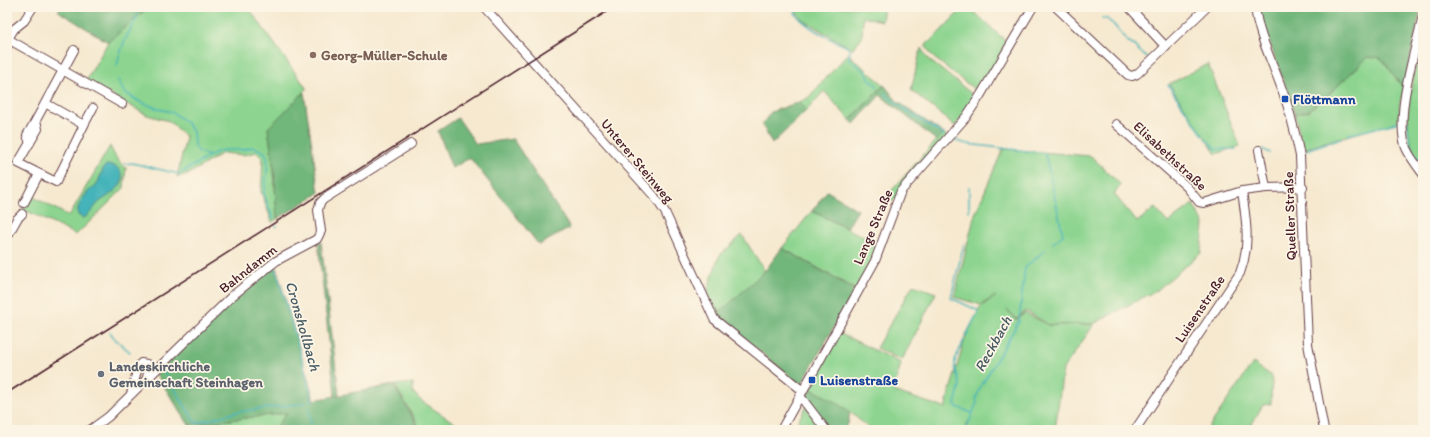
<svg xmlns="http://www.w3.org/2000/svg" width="1430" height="437" viewBox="0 0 1430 437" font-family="Itim,sans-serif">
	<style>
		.green { fill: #8cd48f; stroke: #6b7a5d; fill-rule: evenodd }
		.forest { fill: #71b67a; stroke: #5e6a52 }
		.water { fill: #44b4ba; stroke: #476a72 }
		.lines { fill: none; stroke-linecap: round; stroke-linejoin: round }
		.stream { stroke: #44b4ba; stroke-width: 1.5 }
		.minor-casing { stroke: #643d44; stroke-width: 10 }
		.minor { stroke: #fff; stroke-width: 8 }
		.rail { stroke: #4a1f2b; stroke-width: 1.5 }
		.education-dot { fill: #8d6e63; stroke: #fcf5e5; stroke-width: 1.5 }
		.transit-dot { fill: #1a4fb4; stroke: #fcf5e5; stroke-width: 1.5 }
		.worship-dot { fill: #6b7280; stroke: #fcf5e5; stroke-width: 1.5 }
		.labels { text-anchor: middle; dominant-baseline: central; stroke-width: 3.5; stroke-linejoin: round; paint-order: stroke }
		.education-label { font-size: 14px; font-weight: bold; fill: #785e54; stroke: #fcf5e5; text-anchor: start }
		.transit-label { font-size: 14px; font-weight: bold; fill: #164399; stroke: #fcf5e5; text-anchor: start }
		.street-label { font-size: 14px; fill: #4a1f2b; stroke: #fcf5e5 }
		.worship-label { font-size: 14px; font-weight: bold; fill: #5b616d; stroke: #fcf5e5; text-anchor: start }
		.water-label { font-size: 15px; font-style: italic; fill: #485b64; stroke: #fcf5e5 }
	</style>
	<rect width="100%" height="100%" fill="#fcf5e5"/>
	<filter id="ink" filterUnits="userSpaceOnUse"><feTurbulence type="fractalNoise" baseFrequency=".025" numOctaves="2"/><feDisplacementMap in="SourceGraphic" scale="8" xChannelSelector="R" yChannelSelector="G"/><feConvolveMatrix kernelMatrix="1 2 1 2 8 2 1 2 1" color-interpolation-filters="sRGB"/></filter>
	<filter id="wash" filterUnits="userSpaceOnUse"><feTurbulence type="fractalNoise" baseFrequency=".012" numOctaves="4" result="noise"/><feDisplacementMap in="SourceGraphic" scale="16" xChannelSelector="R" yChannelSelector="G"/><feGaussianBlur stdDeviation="0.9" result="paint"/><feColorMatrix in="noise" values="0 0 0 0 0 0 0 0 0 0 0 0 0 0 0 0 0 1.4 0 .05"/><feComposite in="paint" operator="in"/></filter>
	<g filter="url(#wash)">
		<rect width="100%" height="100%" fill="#f6e9d0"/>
		<g class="green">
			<path d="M149,7H248L307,89L268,128L274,169L277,219L272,222L261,192L263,159L257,152L243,155L223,153L190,173L177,177L186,137L169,121L147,115L86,81L108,42Z"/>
			<path d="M792,7H884L882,21L863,17L862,37L852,49L803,20Z"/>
			<path d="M949,7H969L1008,43L980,90L974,89L933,57L925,45L933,39L959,12Z"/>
			<path d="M1423,37V166C1420,162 1416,158 1414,153C1399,118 1415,73 1423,37Z"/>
			<path d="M921,48L928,59L972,94L975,99L955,126L911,90Z"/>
			<path d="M848,54L884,85L850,120L824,91L807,110L799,102L808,98Z"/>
			<path d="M1368,57L1373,58L1377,57L1382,59L1404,89L1400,103L1399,122L1339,138L1303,149L1295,114L1308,111L1327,96Z"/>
			<path d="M1208,64L1240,146L1216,154L1169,84Z"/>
			<path d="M943,133L947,136L893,202L885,198Z"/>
			<path d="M110,146C114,155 118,162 126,168L124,188L76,235L23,209L30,195L69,216Z"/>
			<path d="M1003,149L1091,156L1121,185L1114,194L1137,222L1155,208L1168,223L1193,204L1204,224L1201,253L1157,290L1095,323L1063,369L1055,430H966L968,422L965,430H871L850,412L836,402L811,389L839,333L901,363L893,391L945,408L966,335L981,306L996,296L981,305L954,297L975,214ZM1007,309L1016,319L1026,311L1049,325L1093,324L1049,325L1025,313L1016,320Z"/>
			<path d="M812,211L878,244L873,259L857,290L782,248Z"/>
			<path d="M742,235L765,271L716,316L706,295L719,256Z"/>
			<path d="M913,285L936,293L902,360L876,348Z"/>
			<path d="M1253,363L1272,376L1271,404L1263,405L1248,430H1207Z"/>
			<path d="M413,383V392L420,400L465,430H421L395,385Z"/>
			<path d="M806,407L823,430H793Z"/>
			<path d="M287,413L274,430H189V425Z"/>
		</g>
		<g class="forest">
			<path d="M61,7H149L108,42L58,11Z"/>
			<path d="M1259,7H1421L1404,89L1382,59L1377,57L1374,58L1368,57L1327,96L1308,111L1295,114L1263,24Z"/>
			<path d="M884,85L897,101L943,133L937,141L880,95L854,124L850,120Z"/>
			<path d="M304,92L319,193L277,219L274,169L268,128Z"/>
			<path d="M799,102L807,110L772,144L762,124L771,112Z"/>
			<path d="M458,118L476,144L513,139L570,228L539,245L470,158L452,168L438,131Z"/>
			<path d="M827,191L858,210L847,228L812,211Z"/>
			<path d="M318,242H321L339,395L335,396Z"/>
			<path d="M782,248L855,290L801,385L716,316L765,271Z"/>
			<path d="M276,266L314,400L394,385L420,430H274L287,413L189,425L156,374L219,313Z"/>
			<path d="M811,389L836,402L850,412L848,424L842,430H830L805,398Z"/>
		</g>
		<path class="water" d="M106,165C112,165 117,166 120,171C130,185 107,196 98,203C93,209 90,215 83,218L78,215C76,207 83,197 89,191C91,188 94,187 96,185C101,179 100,171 106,165Z"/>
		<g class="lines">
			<g class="stream">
				<path d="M791,7L792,9"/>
				<path d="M795,13C805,26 824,36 839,43C843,45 847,46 850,49L849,59L867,73L869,78L877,86"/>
				<path d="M1102,18L1107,19L1114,25L1127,41L1131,43L1148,59"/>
				<path d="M117,66C119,53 123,44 129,32C132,26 136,22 137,15"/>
				<path d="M118,80L124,92L140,102L159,109L172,112L186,122L193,132L194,144L198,151L209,156L219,151L226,150H242L253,147L263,151L266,154L268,163L264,194L273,219"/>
				<path d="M1168,85L1203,135"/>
				<path d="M884,93L904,109L944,135"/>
				<path d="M1407,121L1410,146L1414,153L1423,164"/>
				<path d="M1347,135L1400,122"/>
				<path d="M1205,138L1216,149H1236"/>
				<path d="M954,140L967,144L1045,153L1063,235L1053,243"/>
				<path d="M1262,149L1270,153"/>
				<path d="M1306,150L1341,138"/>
				<path d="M125,164L132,163L179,174L208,157"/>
				<path d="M969,211V187"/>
				<path d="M276,225L277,227"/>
				<path d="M964,244L951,298L977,310L978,312L966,336"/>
				<path d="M275,266L301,355L312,399L311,402"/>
				<path d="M110,332L114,338L130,352"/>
				<path d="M964,340L955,360V367L960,385L955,404L957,407L972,413"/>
				<path d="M162,369L195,422L197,423L237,412L306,403"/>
				<path d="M309,408L312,430"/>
				<path d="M966,430L977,402L976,399L980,388L1019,321L1025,268L1045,250"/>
			</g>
		</g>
	</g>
	<g filter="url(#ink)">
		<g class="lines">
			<g class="minor-casing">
				<g id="minor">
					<path d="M484,7L654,196L665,212L714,319L803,391"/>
					<path d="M1056,7L1128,75L1132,76L1137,74L1207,7"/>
					<path d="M1129,7L1166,47"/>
					<path d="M1255,7C1258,34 1271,59 1280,84C1289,107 1295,131 1300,156L1308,344L1324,430"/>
					<path d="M1423,15C1416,48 1394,116 1406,148C1410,157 1417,166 1423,174"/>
					<path d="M8,39L122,104"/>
					<path d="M7,47L8,39L14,29L24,21L33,7"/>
					<path d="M45,103L84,125L56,182L18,163L38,129L36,120L74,50"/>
					<path d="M1116,124L1187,187L1199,202L1204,203L1242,191L1266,188L1303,187"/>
					<path d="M84,125L93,108"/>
					<path d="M30,143L27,135L36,120"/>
					<path d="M1259,150L1266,188"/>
					<path d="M24,203L39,174"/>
					<path d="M7,237L17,219L22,214"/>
					<path d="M131,394L138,367L141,363L147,364L149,367L147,378"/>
					<path d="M800,396L826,430"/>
					<path d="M90,430L108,417L232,296L276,261L317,239L321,231L318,210L320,203L324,199L411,144"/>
					<path d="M781,430L875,261L901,191L966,117L980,96L1033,7"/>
					<path d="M1135,430L1240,273C1251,244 1246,220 1242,191"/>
				</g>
			</g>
			<use href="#minor" class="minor"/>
			<path class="rail" d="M7,393L614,7"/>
		</g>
	</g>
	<circle class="education-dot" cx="313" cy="55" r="4"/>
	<g class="transit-dot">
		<rect x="1281" y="95" width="8" height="8" rx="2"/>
		<rect x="808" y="376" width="8" height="8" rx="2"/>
	</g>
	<circle class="worship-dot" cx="101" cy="374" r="4"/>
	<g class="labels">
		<g class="education-label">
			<text x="321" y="55">Georg-Müller-Schule</text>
		</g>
		<g class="transit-label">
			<text x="1293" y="99">Flöttmann</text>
			<text x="820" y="380">Luisenstraße</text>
		</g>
		<g class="street-label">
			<text transform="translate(1170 156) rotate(43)">Elisabethstraße</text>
			<text transform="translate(637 161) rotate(50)">Unterer Steinweg</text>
			<text transform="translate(1290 216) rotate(-92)">Queller Straße</text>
			<text transform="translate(873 227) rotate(-67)">Lange Straße</text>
			<text transform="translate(248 269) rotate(-38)">Bahndamm</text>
			<text transform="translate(1200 309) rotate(-56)">Luisenstraße</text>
		</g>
		<g class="worship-label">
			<text x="109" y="366">Landeskirchliche<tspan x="109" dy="16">Gemeinschaft Steinhagen</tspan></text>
		</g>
		<g class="water-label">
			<text transform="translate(303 326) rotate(74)">Cronshollbach</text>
			<text transform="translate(993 344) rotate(-61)">Reckbach</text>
		</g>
	</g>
	<rect width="1430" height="437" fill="none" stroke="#fcf5e5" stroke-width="24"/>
</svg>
